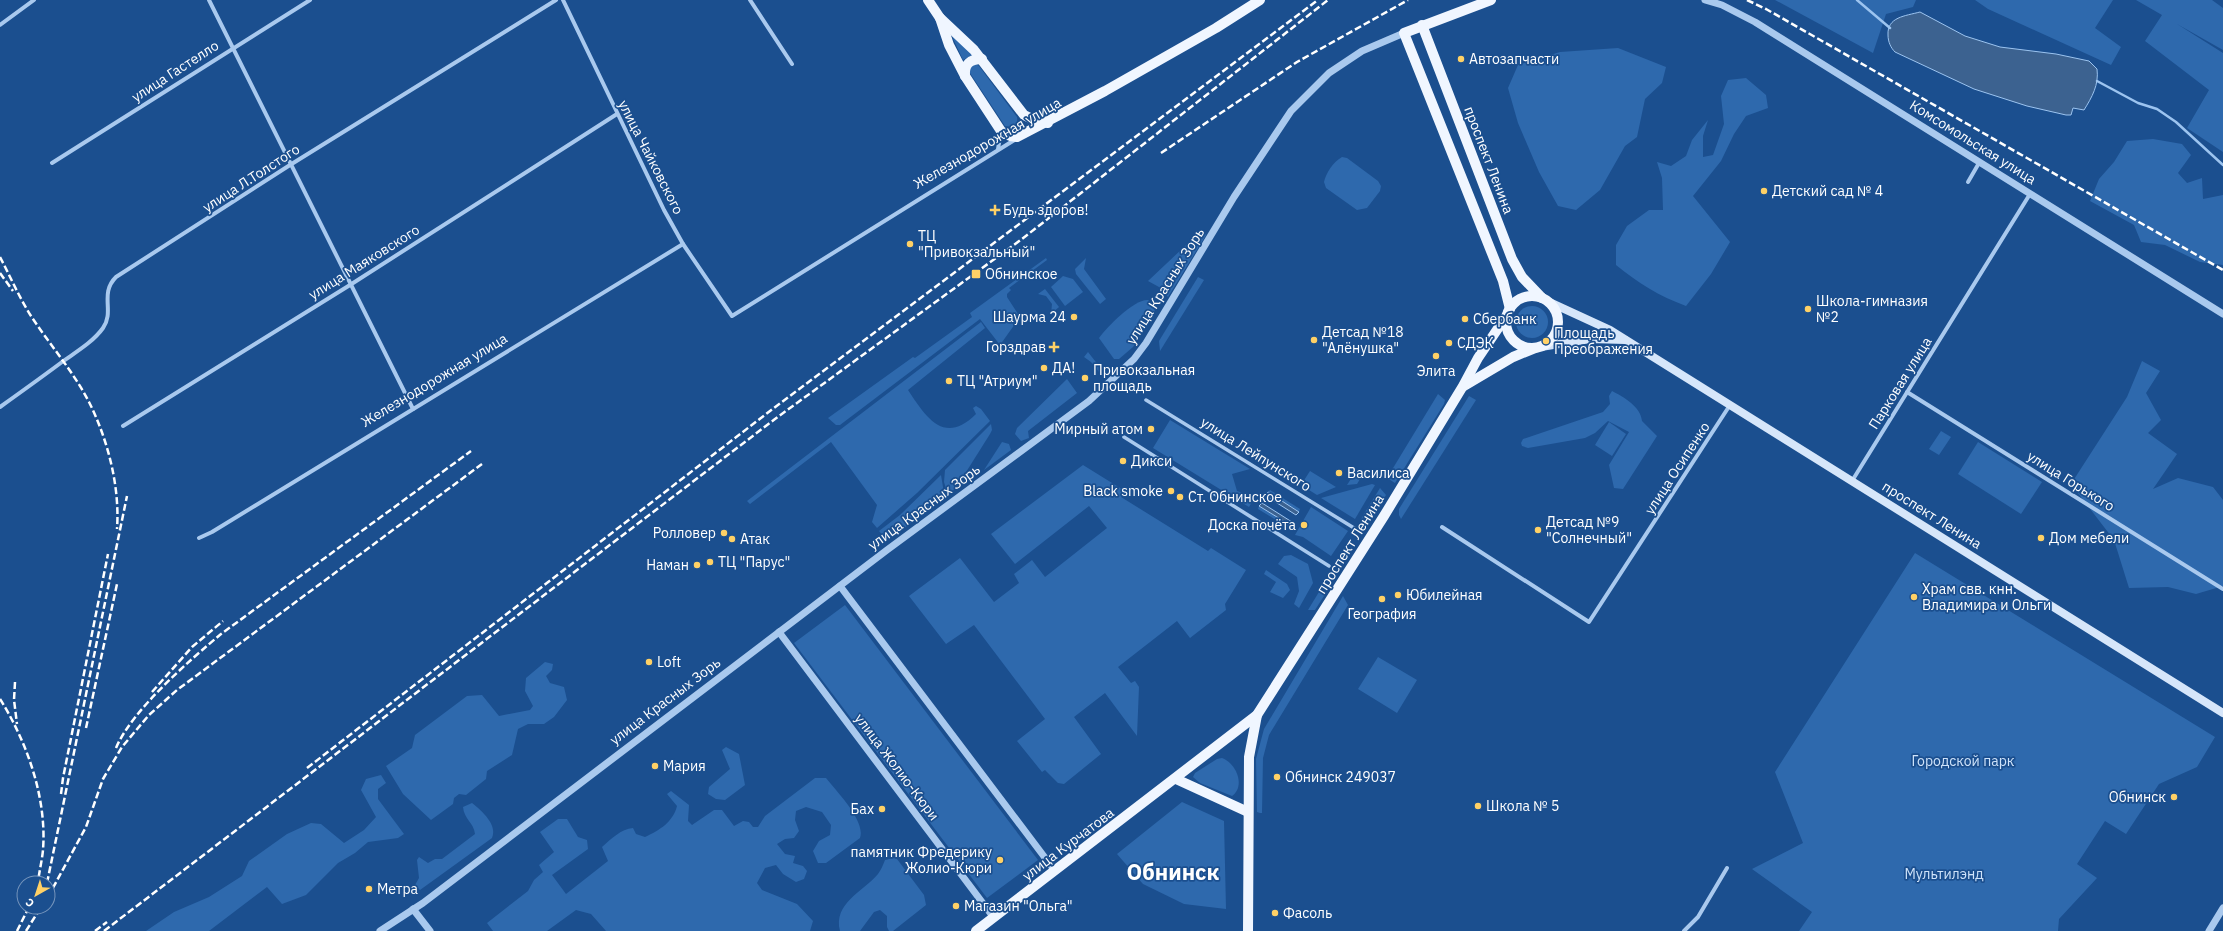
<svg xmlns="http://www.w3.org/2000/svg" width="2223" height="931" viewBox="0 0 2223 931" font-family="'IBM Plex Sans',sans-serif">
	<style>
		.green { fill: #2e69ad }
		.water { fill: #3c6290; stroke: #9cc4f0 }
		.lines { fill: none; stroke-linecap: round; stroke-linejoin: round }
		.stream { stroke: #9cc4f0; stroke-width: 2.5 }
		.pedestrian { stroke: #a9c9ee; stroke-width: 3.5 }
		.minor { stroke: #a9c9ee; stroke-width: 4 }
		.tertiary { stroke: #a9c9ee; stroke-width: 7 }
		.secondary { stroke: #d6e6fa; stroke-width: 8 }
		.primary { stroke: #f0f6ff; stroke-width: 10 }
		.rail { stroke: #fff; stroke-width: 2.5; stroke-dasharray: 7 3; stroke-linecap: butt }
		.poi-dot { fill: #ffd166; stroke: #1b4f8f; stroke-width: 1.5 }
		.labels { text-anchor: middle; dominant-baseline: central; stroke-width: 3.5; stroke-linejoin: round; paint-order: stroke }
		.poi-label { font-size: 14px; fill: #fff; stroke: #1b4f8f; text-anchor: start }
		.street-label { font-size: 14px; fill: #fff; stroke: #1b4f8f }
		.park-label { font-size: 14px; fill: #cfe3fa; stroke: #1b4f8f }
		.town-label { font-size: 22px; font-weight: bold; fill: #fff; stroke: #1b4f8f }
	</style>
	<rect width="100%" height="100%" fill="#1b4f8f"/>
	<g class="green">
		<path d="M1775,0H1916L1913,7L1886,14L1873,53Z"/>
		<path d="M1975,0H2113L2095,28L2121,47L2111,65L1988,9Z"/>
		<path d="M2136,0H2212L2223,8V50L2177,24L2223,53V152L2187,128L2209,90L2145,41L2162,15Z"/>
		<path d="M951,34L973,55L963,60Z"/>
		<path d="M1618,48L1666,67L1662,83L1645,99L1637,137L1625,146L1600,190L1576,210L1558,206L1539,172L1518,123L1508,88L1518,65L1560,52Z"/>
		<path d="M976,64L979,66L1017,117C1018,122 1016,127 1010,127L1005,126L970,73V67Z"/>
		<path d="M1746,78L1766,95L1768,108L1746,116L1734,134L1721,161L1693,196L1730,242L1711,274L1686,306C1659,296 1638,283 1616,265V245L1627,226L1649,210H1663L1662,178L1657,162L1671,166L1686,156L1692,140L1708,120L1703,136V157L1713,155L1724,124L1721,96L1728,80Z"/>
		<path d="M2153,139L2182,144L2191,155L2178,173L2187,183L2202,178L2203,199L2223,195V265L2200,262L2165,245L2141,242L2134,225L2090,201L2099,179L2114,162L2127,141Z"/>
		<path d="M1342,157L1347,158L1378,181L1381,186L1380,191L1367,208L1357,210L1326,188L1324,182C1326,173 1333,162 1342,157Z"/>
		<path d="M1201,231H1203L1206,235L1168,297L1159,287L1148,281Z"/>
		<path d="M1046,258L1047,260L1009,288L1011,290L1007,294V297L1020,317L1000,345L980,319L840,425H836L828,418L913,357L915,358L972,317L970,313Z"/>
		<path d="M1086,258L1084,269L1106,299L1100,304L1076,274L1075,269Z"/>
		<path d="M1063,276L1073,279L1083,292L1065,306L1051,287Z"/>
		<path d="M1198,277L1204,280L1160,351L1159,341Z"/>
		<path d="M1045,289L1059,307L1051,314L1052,304L1046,296L1038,294Z"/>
		<path d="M1148,300L1153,304L1155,312L1133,347L1119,359H1114L1099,338C1107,327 1134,299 1148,300Z"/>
		<circle cx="1532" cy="322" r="16"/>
		<path d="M981,322L985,328L908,390C926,417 944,446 976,414L973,408L976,406L981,409L990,421L917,493L877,528L872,522L877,505L831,442L750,504L747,501Z"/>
		<path d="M1088,352L1106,375L1103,377L1091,362L1084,357Z"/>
		<path d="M2142,361L2160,371L2146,393L2161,420L2148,433L2177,454L2153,489L2178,478L2213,487L2223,500V586L2196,594L2168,587L2129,588L2114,540L2071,484L2127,397Z"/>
		<path d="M1067,379L1077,393L1028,431L1029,438L1021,441L1015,434L1017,428Z"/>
		<path d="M1612,391C1624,397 1641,407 1642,421L1657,436L1623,489L1614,488L1609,465L1629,432L1608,421L1595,433L1585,438L1528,448L1522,446L1521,443L1523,439L1603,412L1610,404L1609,396Z"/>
		<path d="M1438,394L1445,400L1444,404L1395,483L1387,478Z"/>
		<path d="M1469,396L1476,400L1401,519L1399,515V509Z"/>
		<path d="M1170,420L1250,469L1232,474L1237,491L1246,494L1256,495L1249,507L1153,448Z"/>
		<path d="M1609,422L1626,434L1612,456L1595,445Z"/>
		<path d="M991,424L992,430L990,434L956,488L948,495L944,482L945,470Z"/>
		<path d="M1941,431L1951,437L1939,455L1929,449Z"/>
		<path d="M1002,442L1009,444L1011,450L984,470Z"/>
		<path d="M1978,442L2042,482L2021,514L1958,474Z"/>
		<path d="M1083,465L1125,491L1121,497L1208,551L1211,548L1246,570L1225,604L1226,610L1190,638L1177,621L1118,667L1131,683L1135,681L1139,687L1137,736L1105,693L1074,717L1101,754L1064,784L1058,783L1045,770L1042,772L1017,741L1045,719L974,625L946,644L909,596L960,558L994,602L1019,583L1014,574L1032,560L1045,577L1107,528L1089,506L1015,564L991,534Z"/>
		<path d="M1310,471L1336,487L1317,495L1301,485Z"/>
		<path d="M1356,471L1363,474L1357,484L1347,485Z"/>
		<path d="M941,475L944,493L942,499L890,539L885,538L879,531L900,515Z"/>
		<path d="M1372,484L1375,485L1355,519L1321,498Z"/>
		<path d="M1380,488L1386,495L1368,523L1361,519Z"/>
		<path d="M1270,490L1300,509L1299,512L1268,492Z"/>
		<path d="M1259,506L1290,525L1289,528L1258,509Z"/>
		<path d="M1311,507L1348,531L1331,556L1303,537L1295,535Z"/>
		<path d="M1915,553L2215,737L2197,767L2159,784L2126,834L2105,821L2077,864L2097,878L2059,919L2058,931H1799L1812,912L1752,869L1803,843L1775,772Z"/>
		<path d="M1291,555L1308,564L1313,583L1299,608L1294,604L1299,591L1297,577L1278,564L1284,556Z"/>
		<path d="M1266,570L1287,584L1290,590L1283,598L1270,592L1276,582L1264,574Z"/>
		<path d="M1325,582L1331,585L1315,610H1308Z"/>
		<path d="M1343,596L1348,605L1269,735L1263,758L1262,813H1260L1257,812L1256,759L1264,729Z"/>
		<path d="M845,605L1038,860L987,898L794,643Z"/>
		<path d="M1378,657L1417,680L1397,713L1358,689Z"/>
		<path d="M545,662L553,664L552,670L546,676L550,683L564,687L567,700L554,717L544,724H528L518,729L512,755L487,771L486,779L466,795L459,794L454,798L453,804L431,820L403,794L386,766L412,748L415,735L467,696L482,695L499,716L530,710L533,706L525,691L526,678Z"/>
		<path d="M726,747L739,754L745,785L725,800L716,799L708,794L709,787L730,769L722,750Z"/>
		<path d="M1222,758C1236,763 1246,786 1232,796L1200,783L1193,777L1195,773L1217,759Z"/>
		<path d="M381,775L386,783L378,789V799L404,834L398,838L368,842L355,853L338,863L306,895L282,904L267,887L209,931H146L174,912L209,897L242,876L249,861L287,834L311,823L321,824L344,843L364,830L376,817L361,790L366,779Z"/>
		<path d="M815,778H826C837,792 866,821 860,838L826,863H818L813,851L819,841L830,835L831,825L822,812L806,807L796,811L795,820L799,831L794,838L785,839L777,844L785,854L795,856L793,863L803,866L807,871L804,879L796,882L783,874L776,865L765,868L757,883L762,890L797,904L813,921L810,931H606L591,914L576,910L547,931H493L487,923L528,891L534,880L543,872L539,865L554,852L540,832L558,819H567L578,837L587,840L588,849L552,875L566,894L608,861L602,847C611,839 621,829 633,828L636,834L645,837C660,830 673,822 677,806L667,794L671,791L689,805L688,821L692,825L714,810H722L734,826L743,821L749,822L753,827H758L765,816Z"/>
		<path d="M1182,802L1224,821L1226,909L1184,904L1143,884L1117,854Z"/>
		<path d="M472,803C482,811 498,825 492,838L420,890L415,885L419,878L417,860L419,857L428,863L435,859H442L475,834C474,823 464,819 463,807Z"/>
		<path d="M894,858L897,859L924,895L926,905L893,931H889L887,927V916L880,910L874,912L860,931H840C833,903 863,892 878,874C881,870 883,865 885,860Z"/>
	</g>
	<g class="water">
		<path d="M1920,12L1965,36L2000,47L2056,54L2089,61L2097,69C2099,85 2092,97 2084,110L2073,108L2071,115H2066L2027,106L1974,89L1895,52C1891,48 1888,42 1888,35C1887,17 1905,16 1920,12Z"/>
		<path d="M1268,492L1299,512L1296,515L1266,496Z"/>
		<path d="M1262,503L1292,522L1290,525L1259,506Z"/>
	</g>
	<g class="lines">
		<g class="stream">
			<path d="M1857,0L1890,28"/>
			<path d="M2097,81L2138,103L2157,109L2176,122L2223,165"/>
		</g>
		<g class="pedestrian">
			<path d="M1146,400L1354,528"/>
			<path d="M1124,437L1329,566"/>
		</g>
		<g class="minor">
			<path d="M209,0L413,409"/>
			<path d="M563,0L664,210L683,244L732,316L1016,139"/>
			<path d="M750,0L792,64"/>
			<path d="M0,25L34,0"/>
			<path d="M998,149L1001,132"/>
			<path d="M52,163L310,0"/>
			<path d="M1968,182L1979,163"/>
			<path d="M1907,392L2223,589"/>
			<path d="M0,407C21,392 42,377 62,362C76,352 93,342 103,328C115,311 99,294 116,277L290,165L556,0"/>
			<path d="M123,426L350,285L617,114"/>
			<path d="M1852,481L2030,194"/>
			<path d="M1442,527L1589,622L1730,405"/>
			<path d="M199,538L212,532L683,244"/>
			<path d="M1684,931L1698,917L1727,868"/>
		</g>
		<g class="tertiary">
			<path d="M1705,0L1722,5L1755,22L2223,314"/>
			<path d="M840,586L1055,871"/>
			<path d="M779,632L994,918"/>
			<path d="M413,909L430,931"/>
			<path d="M380,931L423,903L887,550L1089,401L1134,359L1146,343L1234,197L1291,111L1329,73L1362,51L1404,33"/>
			<path d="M2209,931L2223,908"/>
		</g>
		<g class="secondary">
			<path d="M1547,301L1610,330L2223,713"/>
			<path d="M1541,347L1590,339L1625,340"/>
		</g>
		<g class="primary">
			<path d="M928,0L940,18L949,45L965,76L1001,131L1010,136L1017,137L1105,91L1216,28L1260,0"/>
			<path d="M1491,0L1404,33L1503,281L1510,309"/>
			<path d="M940,18L974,50L1024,115L1036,121L1048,123"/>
			<path d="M1422,25L1512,259L1522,277L1542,298"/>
			<path d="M965,76C964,64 970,59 982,59"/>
			<circle cx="1532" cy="322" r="26"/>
			<path d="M1464,386L1513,357L1535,348"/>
			<path d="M1176,779L1248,812"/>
			<path d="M976,931L1257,715L1384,516L1463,386L1478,358L1507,315"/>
			<path d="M1248,931L1249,757L1257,715"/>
		</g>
		<g class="rail">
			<path d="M1747,0L1766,9L2223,270"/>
			<path d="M1161,153L1297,62L1408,0"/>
			<path d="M0,257C10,276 19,297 31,316C50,345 73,371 89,402C108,440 120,487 117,529"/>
			<path d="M0,273L13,291"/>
			<path d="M15,682L14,700L17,724"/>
			<path d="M152,692L192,647L223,621"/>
			<path d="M0,699C27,742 47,798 43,850C42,861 39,872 38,883"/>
			<path d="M86,728L117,584"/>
			<path d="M116,748C132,710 189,661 221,634L471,451"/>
			<path d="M307,768L770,411L1318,0"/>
			<path d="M61,794L63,778L108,554"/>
			<path d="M47,883L127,496"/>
			<path d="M48,897L86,827L103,779L122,747L149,715L177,690L482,464"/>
			<path d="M17,931L29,907"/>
			<path d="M26,931L41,907"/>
			<path d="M95,931L107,922"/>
			<path d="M104,931L775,419L1022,239L1328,0"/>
		</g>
	</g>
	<g class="poi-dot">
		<circle cx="1461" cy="59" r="4"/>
		<circle cx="1764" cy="191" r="4"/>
		<path d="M993 204h4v4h4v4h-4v4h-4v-4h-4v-4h4z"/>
		<circle cx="910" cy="244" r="4"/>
		<rect x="971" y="269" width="10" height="10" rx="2"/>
		<circle cx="1808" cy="309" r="4"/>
		<circle cx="1074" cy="317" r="4"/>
		<circle cx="1465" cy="319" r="4"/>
		<circle cx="1314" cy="340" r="4"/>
		<circle cx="1546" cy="341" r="4"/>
		<circle cx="1449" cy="343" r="4"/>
		<path d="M1052 341h4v4h4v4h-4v4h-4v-4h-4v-4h4z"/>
		<circle cx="1436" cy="356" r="4"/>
		<circle cx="1044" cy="368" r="4"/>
		<circle cx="1085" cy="378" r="4"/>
		<circle cx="949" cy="381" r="4"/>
		<circle cx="1151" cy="429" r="4"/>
		<circle cx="1123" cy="461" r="4"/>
		<circle cx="1339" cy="473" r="4"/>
		<circle cx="1171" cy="491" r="4"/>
		<circle cx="1180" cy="497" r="4"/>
		<circle cx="1304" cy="525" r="4"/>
		<circle cx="1538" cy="530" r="4"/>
		<circle cx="724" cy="533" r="4"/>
		<circle cx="2041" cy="538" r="4"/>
		<circle cx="732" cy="539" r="4"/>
		<circle cx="710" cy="562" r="4"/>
		<circle cx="697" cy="565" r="4"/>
		<circle cx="1398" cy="595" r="4"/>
		<circle cx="1914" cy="597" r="4"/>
		<circle cx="1382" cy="599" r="4"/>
		<circle cx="649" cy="662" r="4"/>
		<circle cx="655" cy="766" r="4"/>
		<circle cx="1277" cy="777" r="4"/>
		<circle cx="2174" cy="797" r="4"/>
		<circle cx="1478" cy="806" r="4"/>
		<circle cx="882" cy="809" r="4"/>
		<circle cx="1000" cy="860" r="4"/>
		<circle cx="369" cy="889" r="4"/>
		<circle cx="956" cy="906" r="4"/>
		<circle cx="1275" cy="913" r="4"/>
	</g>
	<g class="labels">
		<g class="poi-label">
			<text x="1469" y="59">Автозапчасти</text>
			<text x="1772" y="191">Детский сад № 4</text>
			<text x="1003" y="210">Будь здоров!</text>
			<text x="918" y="236">ТЦ<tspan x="918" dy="16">"Привокзальный"</tspan></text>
			<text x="985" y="274">Обнинское</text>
			<text x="1816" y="301">Школа-гимназия<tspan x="1816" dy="16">№2</tspan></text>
			<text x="1066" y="317" text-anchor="end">Шаурма 24</text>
			<text x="1473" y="319">Сбербанк</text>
			<text x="1322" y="332">Детсад №18<tspan x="1322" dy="16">"Алёнушка"</tspan></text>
			<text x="1554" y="333">Площадь<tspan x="1554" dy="16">Преображения</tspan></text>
			<text x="1457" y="343">СДЭК</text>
			<text x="1046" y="347" text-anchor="end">Горздрав</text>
			<text x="1052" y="368">ДА!</text>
			<text x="1093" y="370">Привокзальная<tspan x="1093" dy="16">площадь</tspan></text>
			<text x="1436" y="371" text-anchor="middle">Элита</text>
			<text x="957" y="381">ТЦ "Атриум"</text>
			<text x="1143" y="429" text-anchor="end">Мирный атом</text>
			<text x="1131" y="461">Дикси</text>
			<text x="1347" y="473">Василиса</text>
			<text x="1163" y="491" text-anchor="end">Black smoke</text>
			<text x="1188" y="497">Ст. Обнинское</text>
			<text x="1546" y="522">Детсад №9<tspan x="1546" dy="16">"Солнечный"</tspan></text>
			<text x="1296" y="525" text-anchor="end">Доска почёта</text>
			<text x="716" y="533" text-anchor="end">Ролловер</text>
			<text x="2049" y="538">Дом мебели</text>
			<text x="740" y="539">Атак</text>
			<text x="718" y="562">ТЦ "Парус"</text>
			<text x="689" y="565" text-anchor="end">Наман</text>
			<text x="1922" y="589">Храм свв. кнн.<tspan x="1922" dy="16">Владимира и Ольги</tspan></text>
			<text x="1406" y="595">Юбилейная</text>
			<text x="1382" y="614" text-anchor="middle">География</text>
			<text x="657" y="662">Loft</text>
			<text x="663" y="766">Мария</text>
			<text x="1285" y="777">Обнинск 249037</text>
			<text x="2166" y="797" text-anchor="end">Обнинск</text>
			<text x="1486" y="806">Школа № 5</text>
			<text x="874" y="809" text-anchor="end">Бах</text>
			<text x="992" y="852" text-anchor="end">памятник Фредерику<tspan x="992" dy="16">Жолио-Кюри</tspan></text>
			<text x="377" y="889">Метра</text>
			<text x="964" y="906">Магазин "Ольга"</text>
			<text x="1283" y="913">Фасоль</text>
		</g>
		<g class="street-label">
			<text transform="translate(175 71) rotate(-33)">улица Гастелло</text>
			<text transform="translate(1973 142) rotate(32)">Комсомольская улица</text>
			<text transform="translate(987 143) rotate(-30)">Железнодорожная улица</text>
			<text transform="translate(651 157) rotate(63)">улица Чайковского</text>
			<text transform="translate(1489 160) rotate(69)">проспект Ленина</text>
			<text transform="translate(251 178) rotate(-33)">улица Л.Толстого</text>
			<text transform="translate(364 262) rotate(-32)">улица Маяковского</text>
			<text transform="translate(1165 286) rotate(-58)">улица Красных Зорь</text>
			<text transform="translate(434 380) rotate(-31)">Железнодорожная улица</text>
			<text transform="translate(1900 383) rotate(-58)">Парковая улица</text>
			<text transform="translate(1256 454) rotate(32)">улица Лейпунского</text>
			<text transform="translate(1677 468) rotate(-57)">улица Осипенко</text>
			<text transform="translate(2071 481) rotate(32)">улица Горького</text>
			<text transform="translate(924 507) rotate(-36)">улица Красных Зорь</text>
			<text transform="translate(1932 515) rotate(32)">проспект Ленина</text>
			<text transform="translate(1350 544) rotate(-58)">проспект Ленина</text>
			<text transform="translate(665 701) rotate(-37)">улица Красных Зорь</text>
			<text transform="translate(897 767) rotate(53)">улица Жолио-Кюри</text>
			<text transform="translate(1068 844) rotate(-37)">улица Курчатова</text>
		</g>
		<g class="park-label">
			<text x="1963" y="761">Городской парк</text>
			<text x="1944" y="874">Мультилэнд</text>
		</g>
		<g class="town-label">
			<text x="1173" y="871">Обнинск</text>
		</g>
	</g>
	<g transform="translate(36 895) rotate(219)"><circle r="19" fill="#1b4f8f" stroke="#7695bc"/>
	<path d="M0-3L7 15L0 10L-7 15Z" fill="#ffd166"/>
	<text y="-6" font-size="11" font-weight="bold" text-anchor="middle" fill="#ffffff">С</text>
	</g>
</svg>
